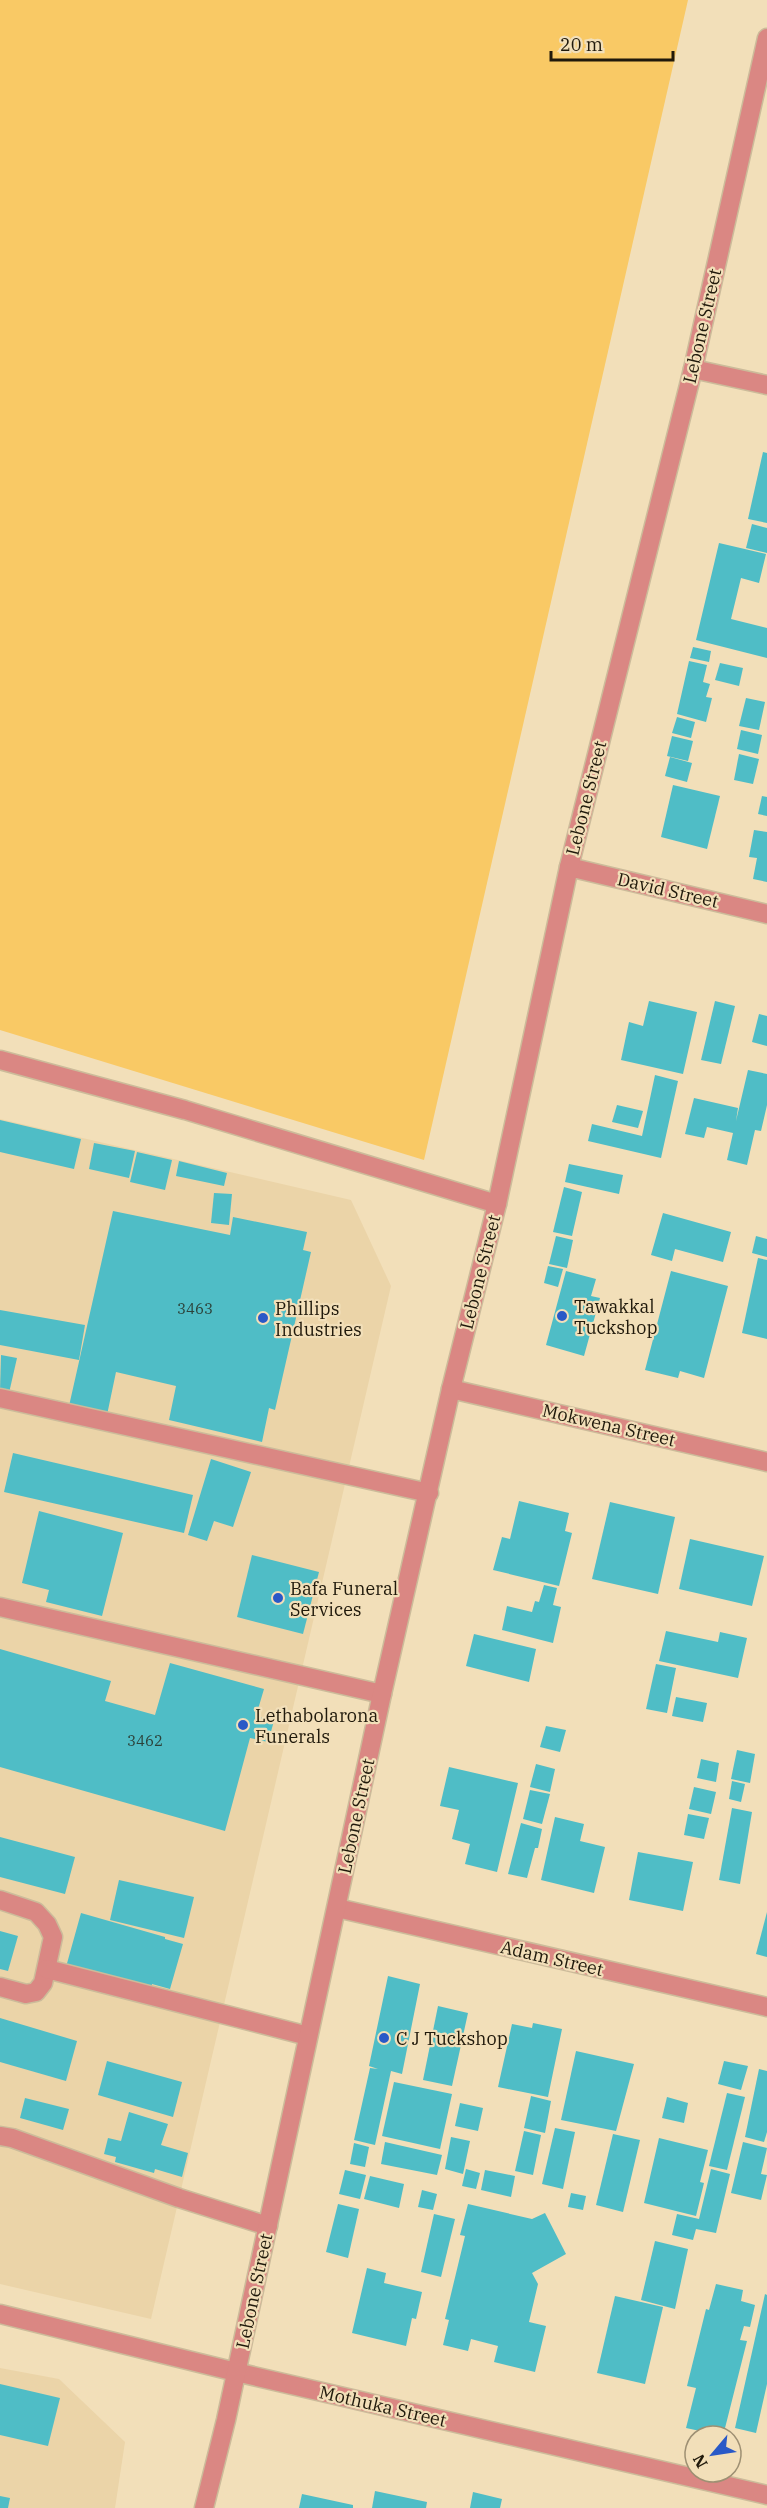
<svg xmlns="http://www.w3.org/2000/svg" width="767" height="2508" viewBox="0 0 767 2508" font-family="'IBM Plex Serif',serif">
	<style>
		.built { fill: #ebd4a8 }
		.green { fill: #f9c965 }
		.building { fill: #4fbdc6 }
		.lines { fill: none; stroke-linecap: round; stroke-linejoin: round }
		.service-casing { stroke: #ccbb9a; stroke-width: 21 }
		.minor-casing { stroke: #ccbb9a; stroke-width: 21 }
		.tertiary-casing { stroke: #ccbb9a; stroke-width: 21 }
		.service { stroke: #da8783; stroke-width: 18 }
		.minor { stroke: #da8783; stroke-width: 18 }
		.tertiary { stroke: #da8783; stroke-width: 18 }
		.poi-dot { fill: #2959c7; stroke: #f2dfb9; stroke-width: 2 }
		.labels { text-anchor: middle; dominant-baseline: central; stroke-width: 4.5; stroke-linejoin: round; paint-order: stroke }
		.number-label { font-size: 15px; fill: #2c423a }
		.street-label { font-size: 18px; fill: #20190b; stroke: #f2dfb9 }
		.poi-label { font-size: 18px; fill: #20190b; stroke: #f2dfb9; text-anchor: start }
	</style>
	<rect width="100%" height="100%" fill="#f2dfb9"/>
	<g class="built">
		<path d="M0,1119L351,1200L391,1286L151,2319L0,2284Z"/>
		<path d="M0,2368L59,2379L125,2442L115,2508H0Z"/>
	</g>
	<path class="green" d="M0,0H688L424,1160L0,1030Z"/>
	<g class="building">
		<path d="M763,452L767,453V523L748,519Z"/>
		<path d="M752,524L767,528V553L746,548Z"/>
		<path d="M719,543L766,554L759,583L741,578L731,619L767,628V658L696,640Z"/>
		<path d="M693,647L711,651L709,662L690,658Z"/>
		<path d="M689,661L707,665L703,682L710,684L706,697L712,698L706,722L677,714Z"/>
		<path d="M720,663L743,668L739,686L715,680Z"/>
		<path d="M746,698L765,702L759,730L739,726Z"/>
		<path d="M677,717L695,722L691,738L672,733Z"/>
		<path d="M741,730L762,735L758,754L737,749Z"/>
		<path d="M672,736L693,741L688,761L667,756Z"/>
		<path d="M739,754L759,759L753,784L734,780Z"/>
		<path d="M670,757L692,763L687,782L665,776Z"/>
		<path d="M673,785L720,796L707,849L661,837Z"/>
		<path d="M762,796L767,797V816L758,814Z"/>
		<path d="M754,830L767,832V882L753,879L757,858L749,857Z"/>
		<path d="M649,1001L697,1012L683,1074L621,1060L629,1022L643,1026Z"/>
		<path d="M715,1001L735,1006L721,1064L701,1060Z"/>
		<path d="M759,1014L767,1016V1046L752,1042Z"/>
		<path d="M748,1070L767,1074V1105L761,1131L755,1130L747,1165L727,1160L733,1133L707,1127L704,1138L685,1134L694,1098L738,1108L736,1121Z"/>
		<path d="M655,1075L678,1081L661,1158L588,1141L592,1124L642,1136Z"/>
		<path d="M617,1105L643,1111L638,1128L612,1122Z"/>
		<path d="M0,1120L81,1139L74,1169L0,1152Z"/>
		<path d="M94,1143L135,1151L129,1178L89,1169Z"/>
		<path d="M137,1152L172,1160L165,1190L130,1182Z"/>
		<path d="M179,1161L227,1173L224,1186L176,1176Z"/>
		<path d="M569,1164L623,1175L619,1194L565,1182Z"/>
		<path d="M564,1187L582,1192L572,1236L553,1232Z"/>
		<path d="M214,1193L232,1194L229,1225L211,1223Z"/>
		<path d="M113,1211L230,1235L233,1217L307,1232L303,1250L311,1252L275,1410L269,1408L262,1442L169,1420L176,1386L116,1372L107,1415L69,1406Z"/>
		<path d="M663,1213L731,1232L723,1262L675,1249L672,1261L651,1255Z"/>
		<path d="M556,1236L573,1240L567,1268L549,1264Z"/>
		<path d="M756,1236L767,1239V1257L752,1253Z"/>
		<path d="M758,1258L767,1260V1339L742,1333Z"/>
		<path d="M548,1266L563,1269L558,1287L544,1283Z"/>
		<path d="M566,1271L596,1279L591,1296L600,1298L584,1356L546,1345Z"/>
		<path d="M671,1271L728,1286L704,1378L680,1371L678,1378L645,1370Z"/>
		<path d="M0,1310L85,1325L79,1360L0,1345Z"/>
		<path d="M1,1355L17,1358L9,1393L0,1391Z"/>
		<path d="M13,1453L193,1495L184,1533L4,1492Z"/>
		<path d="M211,1459L251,1472L233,1527L214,1521L207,1541L188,1535Z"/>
		<path d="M519,1501L569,1513L565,1531L572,1533L559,1586L493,1570L502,1537L510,1539Z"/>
		<path d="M610,1502L675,1517L658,1594L592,1579Z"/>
		<path d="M39,1511L123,1533L102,1616L46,1602L49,1590L22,1583Z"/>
		<path d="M690,1539L764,1556L752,1606L679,1589Z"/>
		<path d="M252,1555L319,1572L303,1634L237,1617Z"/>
		<path d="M544,1585L557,1588L553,1605L561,1607L553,1643L502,1630L507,1606L532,1612L535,1601L539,1602Z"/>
		<path d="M666,1631L718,1642L720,1632L747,1638L738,1678L659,1661Z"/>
		<path d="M474,1634L536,1649L529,1682L466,1666Z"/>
		<path d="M0,1649L111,1681L105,1701L155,1715L170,1663L264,1689L256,1716L274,1721L268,1742L250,1738L225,1831L0,1767Z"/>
		<path d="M656,1664L676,1668L667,1713L646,1709Z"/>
		<path d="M676,1697L707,1703L703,1722L672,1716Z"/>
		<path d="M546,1726L566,1730L560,1752L540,1747Z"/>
		<path d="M737,1750L755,1754L750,1783L731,1779Z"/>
		<path d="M701,1759L719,1763L716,1782L697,1778Z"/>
		<path d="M536,1764L555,1769L550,1792L530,1787Z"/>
		<path d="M449,1767L518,1783L497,1872L465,1864L470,1844L452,1839L459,1810L440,1806Z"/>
		<path d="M732,1781L745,1784L741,1802L729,1799Z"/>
		<path d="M694,1787L716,1792L711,1814L689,1809Z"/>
		<path d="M530,1790L550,1794L542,1824L523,1819Z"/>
		<path d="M732,1808L752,1812L740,1884L719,1880Z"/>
		<path d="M688,1814L709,1818L704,1839L684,1835Z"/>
		<path d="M555,1817L584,1824L580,1841L605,1847L594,1893L541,1880Z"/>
		<path d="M521,1823L542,1829L538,1848H535L527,1878L508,1874Z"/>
		<path d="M0,1837L75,1857L65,1894L0,1877Z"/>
		<path d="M638,1852L693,1862L683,1911L629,1900Z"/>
		<path d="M119,1880L194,1897L184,1938L110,1920Z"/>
		<path d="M767,1912V1957L756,1954Z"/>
		<path d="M81,1913L165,1937V1939L183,1944L170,1989L152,1984L151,1991L66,1967Z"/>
		<path d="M0,1931L18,1936L8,1971L0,1969Z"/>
		<path d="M388,1976L420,1984L402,2074L391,2071L375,2145L354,2140L370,2068L378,2069L369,2066Z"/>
		<path d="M438,2006L468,2013L452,2086L423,2080Z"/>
		<path d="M0,2018L77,2041L66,2081L0,2062Z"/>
		<path d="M533,2023L562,2029L548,2097L498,2087L512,2024L532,2028Z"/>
		<path d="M576,2051L634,2064L616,2131L561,2120Z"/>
		<path d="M107,2061L182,2082L173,2117L98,2095Z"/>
		<path d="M724,2061L748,2066L741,2090L718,2084Z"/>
		<path d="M759,2069L767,2071V2132L764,2142L745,2137Z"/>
		<path d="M394,2082L452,2094L440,2149L382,2136Z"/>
		<path d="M727,2093L745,2097L727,2170L709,2166Z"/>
		<path d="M531,2096L551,2101L545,2133L524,2128Z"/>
		<path d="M667,2097L688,2103L684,2123L662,2118Z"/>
		<path d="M25,2098L69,2109L63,2130L20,2118Z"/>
		<path d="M460,2103L483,2108L478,2131L455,2126Z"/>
		<path d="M129,2112L168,2124L161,2145L188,2153L182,2177L155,2169L154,2173L115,2162L116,2157L104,2154L108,2138L121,2141Z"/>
		<path d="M555,2128L575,2132L563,2189L542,2184Z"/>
		<path d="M524,2131L541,2135L533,2175L515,2171Z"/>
		<path d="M613,2134L640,2140L623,2212L596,2205Z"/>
		<path d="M451,2137L470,2141L463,2174L445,2169Z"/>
		<path d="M659,2138L708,2150L700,2182L704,2183L696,2216L644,2203Z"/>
		<path d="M385,2142L442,2155L437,2175L381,2164Z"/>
		<path d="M743,2142L767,2148L761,2174L767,2175L761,2200L731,2193Z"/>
		<path d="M354,2143L369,2147L365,2167L350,2164Z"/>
		<path d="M466,2169L480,2173L476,2189L462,2186Z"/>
		<path d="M711,2169L730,2174L716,2233L696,2229L693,2240L672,2235L677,2214L699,2219Z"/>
		<path d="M345,2170L366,2175L360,2199L339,2194Z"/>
		<path d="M485,2170L515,2176L511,2197L481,2190Z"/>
		<path d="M370,2176L404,2184L399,2208L364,2199Z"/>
		<path d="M422,2190L437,2194L433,2210L418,2207Z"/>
		<path d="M571,2193L586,2196L583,2210L568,2207Z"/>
		<path d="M338,2204L359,2209L348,2258L326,2252Z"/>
		<path d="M468,2204L532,2219L545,2213L566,2254L532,2273L538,2284L529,2322L546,2326L535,2372L494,2362L498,2346L471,2339L468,2351L443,2345L449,2320L445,2319L465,2236L460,2235Z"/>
		<path d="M434,2214L455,2219L441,2277L421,2272Z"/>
		<path d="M655,2241L688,2249L675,2309L641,2300Z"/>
		<path d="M367,2268L386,2273L384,2283L422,2292L416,2319L412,2318L406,2346L352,2333Z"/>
		<path d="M716,2284L743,2290L741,2301L755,2305L750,2327L744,2326L740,2340L747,2341L723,2436L686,2428L696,2388L687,2386L706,2309L709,2310Z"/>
		<path d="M765,2294L767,2295V2384L756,2433L735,2428Z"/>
		<path d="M615,2296L663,2307L645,2384L597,2373Z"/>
		<path d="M0,2384L60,2398L48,2446L0,2435Z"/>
		<path d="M375,2491L427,2502L426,2508H372Z"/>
		<path d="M473,2492L502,2499L500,2508H470Z"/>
		<path d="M302,2494L353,2505V2508H299Z"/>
		<path d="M0,2496L10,2498L8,2508H0Z"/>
	</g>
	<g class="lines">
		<g class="service-casing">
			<g id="service">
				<path d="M0,1398L429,1493"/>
				<path d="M0,1607L382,1694"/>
				<path d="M0,1900L36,1912L47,1924L53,1937L43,1983L36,1992L26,1994L0,1987"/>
				<path d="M47,1969L308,2036"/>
				<path d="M0,2136L12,2138L179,2198L268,2226"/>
			</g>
		</g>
		<g class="minor-casing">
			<g id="minor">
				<path d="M693,369L767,385"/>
				<path d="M569,867L767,914"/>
				<path d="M0,1060L185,1110L497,1204"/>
				<path d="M451,1389L767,1462"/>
				<path d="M337,1908L767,2007"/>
				<path d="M0,2314L236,2372L767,2495"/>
			</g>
		</g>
		<g class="tertiary-casing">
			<path id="tertiary" d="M204,2508L226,2420L382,1694L451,1389L497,1204L569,867L693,369L767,38"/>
		</g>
		<use href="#service" class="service"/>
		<use href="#minor" class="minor"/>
		<use href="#tertiary" class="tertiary"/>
	</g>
	<g class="poi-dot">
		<circle cx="562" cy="1316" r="6"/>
		<circle cx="263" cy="1318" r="6"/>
		<circle cx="278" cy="1598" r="6"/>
		<circle cx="243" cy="1725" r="6"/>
		<circle cx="384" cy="2038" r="6"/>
	</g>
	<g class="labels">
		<g class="number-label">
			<text x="195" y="1308">3463</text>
			<text x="145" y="1740">3462</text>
		</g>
		<g class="street-label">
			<text transform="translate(702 326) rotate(-77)">Lebone Street</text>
			<text transform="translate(586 798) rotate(-76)">Lebone Street</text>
			<text transform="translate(668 890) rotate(13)">David Street</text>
			<text transform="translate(480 1272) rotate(-76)">Lebone Street</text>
			<text transform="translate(609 1425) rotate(13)">Mokwena Street</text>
			<text transform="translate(356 1816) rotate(-78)">Lebone Street</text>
			<text transform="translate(552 1958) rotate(13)">Adam Street</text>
			<text transform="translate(254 2291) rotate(-78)">Lebone Street</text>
			<text transform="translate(383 2406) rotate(13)">Mothuka Street</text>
		</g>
		<g class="poi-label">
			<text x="574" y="1306">Tawakkal<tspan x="574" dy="21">Tuckshop</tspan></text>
			<text x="275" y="1308">Phillips<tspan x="275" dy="21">Industries</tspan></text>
			<text x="290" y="1588">Bafa Funeral<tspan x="290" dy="21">Services</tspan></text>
			<text x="255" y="1715">Lethabolarona<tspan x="255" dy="21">Funerals</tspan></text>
			<text x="396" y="2038">C J Tuckshop</text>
		</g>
	</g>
	<g transform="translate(713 2454) rotate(241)"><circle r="28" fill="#f2dfb9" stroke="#9e9073" stroke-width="1.5"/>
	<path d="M0-4.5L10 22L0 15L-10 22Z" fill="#2959c7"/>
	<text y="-9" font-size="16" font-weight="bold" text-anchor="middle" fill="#20190b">N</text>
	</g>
	<path d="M551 51v9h122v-9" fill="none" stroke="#20190b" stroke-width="3"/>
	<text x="560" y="51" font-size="18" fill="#20190b" stroke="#f2dfb9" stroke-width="4.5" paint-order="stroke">20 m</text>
</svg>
